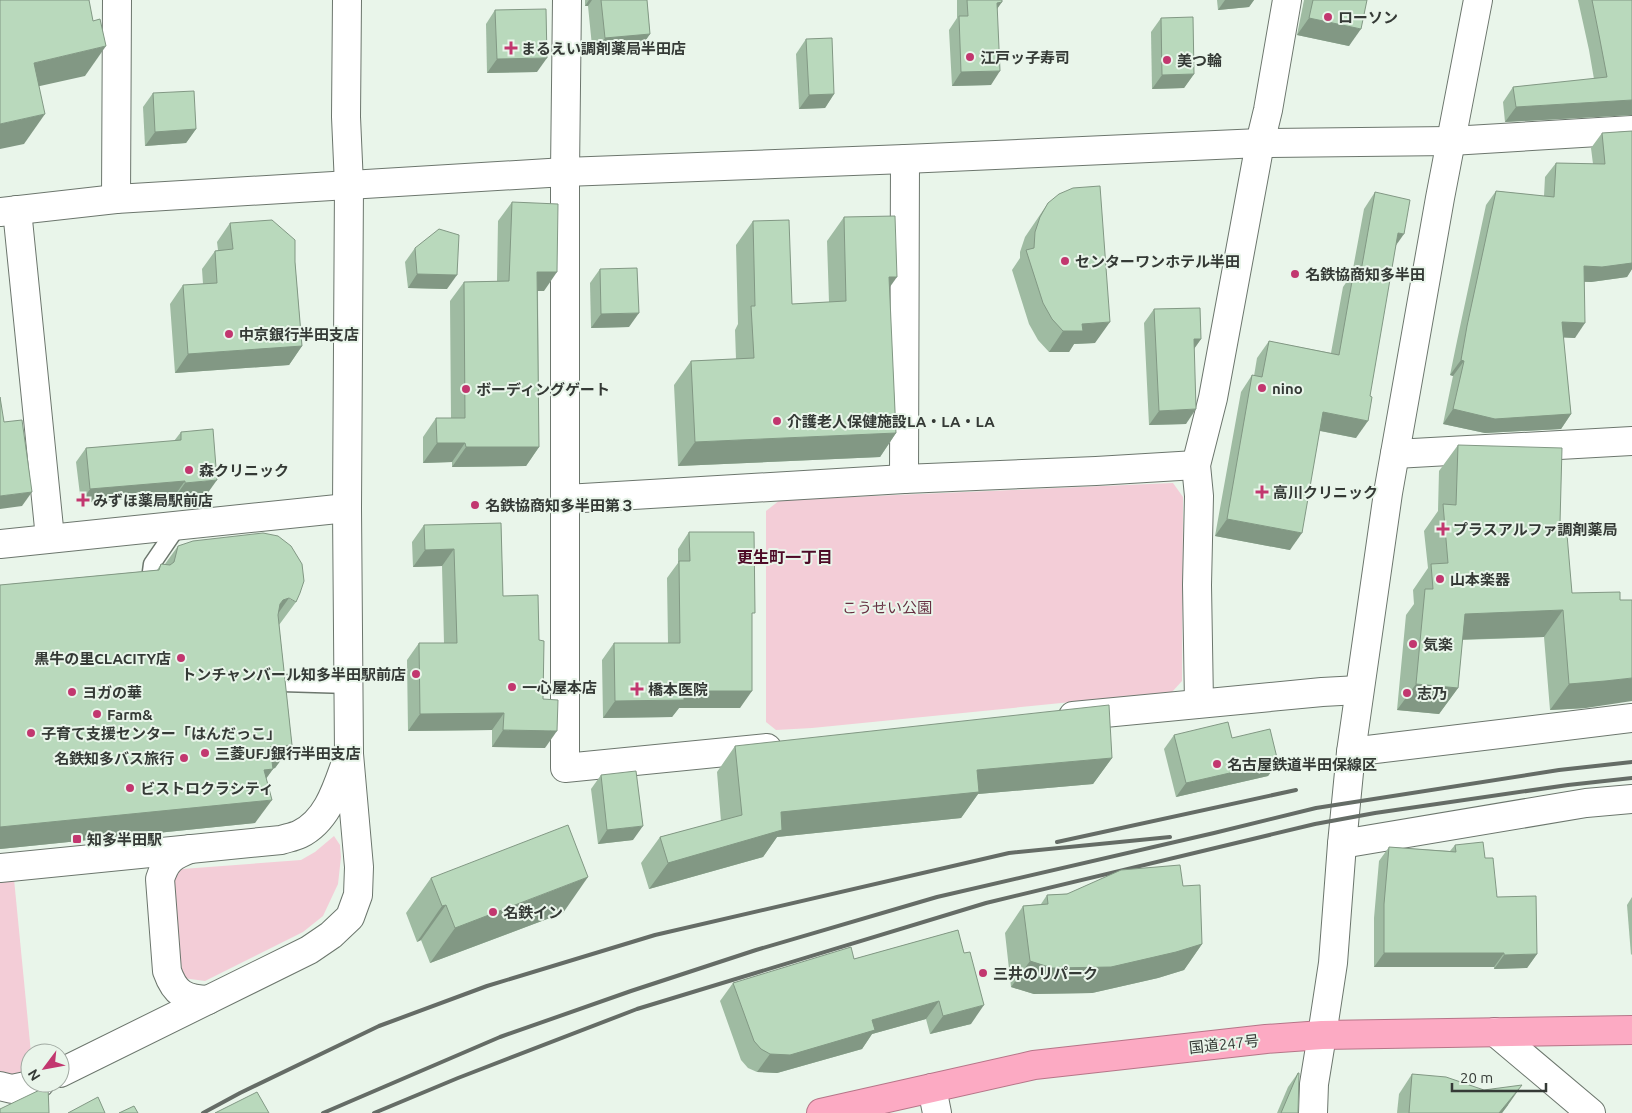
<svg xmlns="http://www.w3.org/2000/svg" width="1632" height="1113" viewBox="0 0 1632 1113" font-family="Ubuntu,'Noto Sans JP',sans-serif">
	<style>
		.green { fill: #f3cdd7 }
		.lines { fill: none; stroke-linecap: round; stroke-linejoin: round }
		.service-casing { stroke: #6c766d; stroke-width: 19 }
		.minor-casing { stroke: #6c766d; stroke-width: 30 }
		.tertiary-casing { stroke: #6c766d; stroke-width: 30 }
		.trunk-casing { stroke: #b67588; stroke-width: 30 }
		.service { stroke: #fff; stroke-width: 16 }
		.minor { stroke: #fff; stroke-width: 28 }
		.tertiary { stroke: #fff; stroke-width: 28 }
		.trunk { stroke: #fcaac3; stroke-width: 28 }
		.rail { stroke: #656c66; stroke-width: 4 }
		.wall { fill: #9fbba2 }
		.shaded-wall { fill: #829884 }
		.building { fill: #b9d9bc; stroke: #829884 }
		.poi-dot { fill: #c2376f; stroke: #e9f5ea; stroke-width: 2 }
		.labels { text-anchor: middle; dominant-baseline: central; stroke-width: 4; stroke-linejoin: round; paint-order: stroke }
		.poi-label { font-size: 15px; font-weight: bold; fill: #353a36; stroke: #e9f5ea; text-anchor: start }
		.park-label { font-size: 15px; fill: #663042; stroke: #e9f5ea }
		.street-label { font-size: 15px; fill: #353a36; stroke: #e9f5ea }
		.neighbourhood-label { font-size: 16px; font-weight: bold; fill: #4d0a27; stroke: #e9f5ea }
	</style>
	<rect width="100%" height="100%" fill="#e9f5ea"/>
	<g class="green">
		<path d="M1173,483L1183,497L1182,681L1172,692L812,728L776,730L766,722V511L780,500Z"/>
		<path d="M334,836L340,845L341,857L338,884L323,916L303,932L205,981L183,978L170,880L182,869L301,860L315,852Z"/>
		<path d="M14,879L31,1053L30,1072L14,1078L0,1073V882Z"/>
	</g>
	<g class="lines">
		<g class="service-casing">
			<g id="service">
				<path d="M150,579L152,564L178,526"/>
				<path d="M274,669C274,676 275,680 282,683L348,685"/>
			</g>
		</g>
		<g class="minor-casing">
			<g id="minor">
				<path d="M567,0L565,172V768L767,748"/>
				<path d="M1451,141L1632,130"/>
				<path d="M116,199L117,0"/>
				<path d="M17,210L50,538"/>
				<path d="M1395,454L1632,441"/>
				<path d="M904,479L905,159"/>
				<path d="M566,499L904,479L1096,471L1196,465"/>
				<path d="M0,544L347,508"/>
				<path d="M1199,703L1197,585L1199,496L1196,465L1213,398L1260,143L1268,110L1287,0"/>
				<path d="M1073,716L1322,692L1359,690"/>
				<path d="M1351,752L1632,718"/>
				<path d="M1342,844L1586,803L1632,799"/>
				<path d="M190,849C172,856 166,860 160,879L167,971C175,994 185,999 208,1000"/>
				<path d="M0,868L281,840C287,838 294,837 300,834C330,819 338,783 349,754L359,867L358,895L350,917L331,935L309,950L60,1073"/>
				<path d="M1495,1032L1591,1113"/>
				<path d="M0,1086L12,1089L40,1083"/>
				<path d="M932,1088L937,1113"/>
				<path d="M1313,1113L1314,1084L1322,1035"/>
			</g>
		</g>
		<g class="tertiary-casing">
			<g id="tertiary">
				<path d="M347,0L346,117L349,185L347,508L349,754"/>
				<path d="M0,212L116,199L565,172L905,159L1260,143L1451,141"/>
				<path d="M1322,1035L1333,963L1342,844L1351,752L1388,493L1440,198L1478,0"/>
			</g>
		</g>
		<g class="trunk-casing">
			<path id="trunk" d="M821,1113L1034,1065L1266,1039L1322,1035L1632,1030"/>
		</g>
		<use href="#service" class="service"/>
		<use href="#minor" class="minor"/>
		<use href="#tertiary" class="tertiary"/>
		<use href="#trunk" class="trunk"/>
		<g class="rail">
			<path d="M1057,842L1296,790"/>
			<path d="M203,1113L240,1093L379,1026L487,986L655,935L1009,853L1170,837"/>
			<path d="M323,1113L500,1037L631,991L756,950L937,897L1214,833L1316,808L1559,770L1632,762"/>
			<path d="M374,1113L458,1078L637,1009L986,903L1315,824L1375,813L1568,785L1632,778"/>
		</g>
	</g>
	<g class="wall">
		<path d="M585,0H657H647L650,34L638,51L593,56L588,6H585Z"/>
		<path d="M957,0H1002L997,9L991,85L952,86L949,30L957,18Z"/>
		<path d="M1217,0H1254L1249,7L1218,10Z"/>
		<path d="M1304,0H1367L1349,46L1297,35Z"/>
		<path d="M1578,0H1632V115L1505,122L1503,102L1513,87L1594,79L1589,50Z"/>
		<path d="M495,10L537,72L487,73L486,24Z"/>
		<path d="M1161,18L1194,74L1184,88L1152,89L1151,32Z"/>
		<path d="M806,39L834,94L825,108L799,109L796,54Z"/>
		<path d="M153,93L196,129L186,143L145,146L143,107Z"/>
		<path d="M1632,131V269L1627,277L1591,282H1584L1575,338L1563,337L1571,414L1561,429L1485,433L1443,424L1453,376L1450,375L1457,341L1486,205L1496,191L1544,196L1545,177L1556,163L1593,164L1591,148L1602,133Z"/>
		<path d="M1375,192L1396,245L1356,438L1320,431L1290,550L1215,536L1241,392L1252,375L1254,376L1257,358L1269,341L1331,353L1343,287L1352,274L1364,209Z"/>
		<path d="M512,202L544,291H538L539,447L526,466L452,467V462L423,463V437L436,418H451L450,301L464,282L497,281L498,221Z"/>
		<path d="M1048,203L1095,343L1074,344L1069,352H1049L1038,340L1029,324L1012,270L1020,258V252L1025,237Z"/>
		<path d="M844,217L889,288L896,433L880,457L678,466L674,385L691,361L736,359L735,330L738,324L736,245L753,221L792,304L829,302L827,241Z"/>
		<path d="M230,223L295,262L302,346L289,365L175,373L170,304L183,285L203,284L202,269L215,251L218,250L217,242Z"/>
		<path d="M415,248L447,289L408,288L405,262Z"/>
		<path d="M600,269L629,327L591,328L590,283Z"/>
		<path d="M1154,309L1201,339L1194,349L1186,424L1149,425L1144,323Z"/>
		<path d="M181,432L207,494L175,497V495L81,503L76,462L86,448L174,441Z"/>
		<path d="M1458,445L1560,523L1572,593L1586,708L1550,710L1544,637L1462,640L1458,688L1439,714L1397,710L1406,615L1414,604L1413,590L1428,568L1424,531L1438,511L1439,471Z"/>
		<path d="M501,523L503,596L539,640L545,748L492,747V730L408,731L407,660L419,643H444L442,566L413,567L412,542L424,525Z"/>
		<path d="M689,532L752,618L740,708H679L672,717L603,718L602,660L614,643H668L667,578L678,563V549Z"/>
		<path d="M178,546L296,602L279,625L292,745L275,768L273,769L266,778L255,823L0,849V585L157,570L161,564H165Z"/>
		<path d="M1174,735L1232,738L1278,762L1268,776L1176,797L1164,749Z"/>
		<path d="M735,746L1112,758L1093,784L978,794L961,818L777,837L763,857L649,889L641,863L660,837L721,821L717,772Z"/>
		<path d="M601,775L633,840L598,844L591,789Z"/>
		<path d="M1455,845L1485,858L1497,897L1537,954L1527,968L1494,969V967H1374V918L1379,861L1389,847L1450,851Z"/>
		<path d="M431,878L563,913L430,963L421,940L417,942L406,913Z"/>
		<path d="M1183,886L1202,944L1184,970L1158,978L1092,993L1034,994L1011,987L1005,933L1023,906L1041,904L1047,895Z"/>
		<path d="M1632,897V954L1631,955L1627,905Z"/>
		<path d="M958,930L971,1024L930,1034L926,1019L872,1034L862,1049L777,1073L757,1072L748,1068L741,1060L720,1001L733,983L854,959Z"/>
		<path d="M1298,1073V1113H1277L1288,1087Z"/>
		<path d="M1412,1074L1508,1105L1502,1113H1397L1399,1094Z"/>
	</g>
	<g class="shaded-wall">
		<path d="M589,0H592L588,6H585Z"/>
		<path d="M1225,0H1254L1249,7L1218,10Z"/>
		<path d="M1002,2L992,16L997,3Z"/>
		<path d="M1309,18L1361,29L1349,46L1297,35Z"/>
		<path d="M650,34L638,51L593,56L605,38Z"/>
		<path d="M106,46L85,76L13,92L34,63Z"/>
		<path d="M547,58L537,72L487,73L497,59Z"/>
		<path d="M1000,71L991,85L952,86L961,72Z"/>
		<path d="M1194,74L1184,88L1152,89L1162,75Z"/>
		<path d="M834,94L825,108L799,109L809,95Z"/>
		<path d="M1632,100V115L1505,122L1516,107Z"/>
		<path d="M45,114L24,144L0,149V124Z"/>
		<path d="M196,129L186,143L145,146L155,132Z"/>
		<path d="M1398,233L1404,234L1392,251Z"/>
		<path d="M1632,255V269L1627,277L1591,282L1573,281L1584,266Z"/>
		<path d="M537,272H557L544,291H524Z"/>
		<path d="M417,274L457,275L447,289L408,288Z"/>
		<path d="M889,277H897L880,301Z"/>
		<path d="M639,313L629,327L591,328L601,314Z"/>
		<path d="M1110,322L1095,343L1074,344L1069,352H1049L1063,331L1082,324Z"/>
		<path d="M1562,322L1585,323L1575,338L1551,337Z"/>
		<path d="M1194,339H1201L1191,353Z"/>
		<path d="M302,346L289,365L175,373L188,354Z"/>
		<path d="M1461,360L1464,361L1453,376L1450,375Z"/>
		<path d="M1196,409L1186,424L1149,425L1159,411Z"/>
		<path d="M1453,409L1571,414L1561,429L1485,433L1443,424Z"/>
		<path d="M1323,412L1368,421L1356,438L1311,429Z"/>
		<path d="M896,433L880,457L678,466L695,442Z"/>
		<path d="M437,443H465L452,462L423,463Z"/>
		<path d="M466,447H539L526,466L452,467Z"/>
		<path d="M217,480L207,494L175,497L185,483Z"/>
		<path d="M185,481L175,495L81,503L90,489Z"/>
		<path d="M32,492L22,506L0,509V496Z"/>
		<path d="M1227,519L1302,533L1290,550L1215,536Z"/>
		<path d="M454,549L442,566L413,567L425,550Z"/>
		<path d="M289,598L272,622L263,628L283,600Z"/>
		<path d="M1563,610L1544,637L1446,640L1465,614Z"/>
		<path d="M1632,678V701L1586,708L1550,710L1569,684Z"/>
		<path d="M1416,684L1458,688L1439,714L1397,710Z"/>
		<path d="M684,691H752L740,708H679L672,717L603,718L615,701Z"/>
		<path d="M504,713L492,730L408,731L420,714Z"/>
		<path d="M503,730L557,731L545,748L492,747Z"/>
		<path d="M292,745L275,768L254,771L270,747Z"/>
		<path d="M1112,758L1093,784L978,794L961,818L777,837L763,857L649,889L668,863L781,812L977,770Z"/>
		<path d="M1278,762L1268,776L1176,797L1186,783Z"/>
		<path d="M273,769L256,793L264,770Z"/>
		<path d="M272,800L255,823L0,849V827Z"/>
		<path d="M643,826L633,840L598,844L607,830Z"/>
		<path d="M588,877L563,913L430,963L455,928Z"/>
		<path d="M446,905L421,940L417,942L442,906Z"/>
		<path d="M1202,944L1184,970L1158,978L1092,993L1034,994L1011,987L1030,961Z"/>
		<path d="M1384,953H1504L1494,967H1374Z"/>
		<path d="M1537,954L1527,968L1494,969L1504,955Z"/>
		<path d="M939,1001L926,1019L872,1034L862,1049L777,1073L757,1072L770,1054L872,1020Z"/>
		<path d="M984,1005L971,1024L930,1034L943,1016Z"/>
		<path d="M1522,1085L1508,1105L1502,1113H1499Z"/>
	</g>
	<g class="building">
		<path d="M0,0H89L93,21L100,19L106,46L34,63L45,114L0,124Z"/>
		<path d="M601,0H647L650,34L605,38Z"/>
		<path d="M967,0H1002V2L997,3L1000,71L961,72L959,16H968Z"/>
		<path d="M1313,0H1367L1361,29L1309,18Z"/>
		<path d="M1592,0H1632V100L1516,107L1513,87L1607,77L1599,35Z"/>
		<path d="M546,9L547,58L497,59L495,10Z"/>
		<path d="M1193,17L1194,74L1162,75L1161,18Z"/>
		<path d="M832,38L834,94L809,95L806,39Z"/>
		<path d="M194,91L196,129L155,132L153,93Z"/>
		<path d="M1632,131V263L1602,267L1584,266L1585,323L1562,322L1571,414L1495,419L1453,409L1464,361L1461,360L1467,326L1496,191L1554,197L1556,163L1605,164L1602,133Z"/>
		<path d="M1100,186L1110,322L1082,324L1083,331H1063L1052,319L1043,303L1026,250L1034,248L1035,232L1040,217L1048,203L1059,194L1073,188Z"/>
		<path d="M1375,192L1410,200L1404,234L1398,233L1370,396L1372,397L1368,421L1323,412L1302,533L1227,519L1252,375L1262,377L1269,341L1339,355L1354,270L1361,271Z"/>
		<path d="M512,202L558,204L557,272H537L539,447H466L465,443H437L436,418H465L464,282L509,281Z"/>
		<path d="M895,216L897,277H889L896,433L695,442L691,361L754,358L751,306H755L753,221L789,220L792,304L846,301L844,217Z"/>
		<path d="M272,220L295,240V262L302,346L188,354L183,285L217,283L215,251L233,249L230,223Z"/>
		<path d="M439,229L459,235L457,275L417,274L415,248Z"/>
		<path d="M637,268L639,313L601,314L600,269Z"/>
		<path d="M1200,308L1201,339H1194L1196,409L1159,411L1154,309Z"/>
		<path d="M0,397L4,422L22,420L32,492L0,496Z"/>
		<path d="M213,429L217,480L185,483V481L90,489L86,448L181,440V432Z"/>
		<path d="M1458,445L1562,448L1560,523H1566L1572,593L1620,592V600H1632V678L1605,681L1569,684L1563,610L1465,614L1458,688L1416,684L1425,589H1433L1431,564L1448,563L1443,504L1456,505Z"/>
		<path d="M501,523L503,596L538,595L539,640L544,641L543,699L558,700L557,731L503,730L504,713L420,714L419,643H457L454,549L425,550L424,525Z"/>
		<path d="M689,532H754L755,613H752V691H684V700L615,701L614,643H680L679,561H690Z"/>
		<path d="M263,533L278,536L291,546L302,564L304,581L300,593L296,602L289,598L283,600L280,604L278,615L292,745L270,747L273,769L264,770L272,800L0,827V585L159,570L161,564L170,565L174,562L178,546L193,541Z"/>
		<path d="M1109,705L1112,758L977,770L979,792L781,812L782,830L668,863L660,837L742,815L735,746Z"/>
		<path d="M1228,722L1232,738L1270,729L1278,762L1186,783L1174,735Z"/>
		<path d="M636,771L643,826L607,830L601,775Z"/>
		<path d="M568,825L588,877L455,928L446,905L442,906L431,878Z"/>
		<path d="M1483,842L1485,858H1493L1497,897L1536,896L1537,954L1504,955V953H1384V904L1389,847L1456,852L1455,845Z"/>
		<path d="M1180,865L1183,886L1200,885L1202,944L1176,952L1111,967L1052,968L1030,961L1023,906L1048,904L1047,895L1067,894L1121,870Z"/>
		<path d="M958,930L964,953L970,952L984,1005L943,1016L939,1001L872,1020L875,1030L790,1055L770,1054L761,1049L754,1041L733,983L851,947L854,959Z"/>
		<path d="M1298,1073H1299L1298,1113H1281Z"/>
		<path d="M1412,1074L1446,1077L1484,1090L1522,1085L1499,1113H1409Z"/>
		<path d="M48,1086L49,1113H0V1109Z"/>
		<path d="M257,1092L269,1113H215Z"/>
		<path d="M98,1097L105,1113H68Z"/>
		<path d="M134,1106L138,1113H119Z"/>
	</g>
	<g class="poi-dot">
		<circle cx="1328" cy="17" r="5"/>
		<path d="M508.5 40.5h5v5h5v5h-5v5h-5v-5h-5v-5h5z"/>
		<circle cx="970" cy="57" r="5"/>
		<circle cx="1167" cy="60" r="5"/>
		<circle cx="1065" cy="261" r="5"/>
		<circle cx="1295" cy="274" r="5"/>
		<circle cx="229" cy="334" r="5"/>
		<circle cx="1262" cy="388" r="5"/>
		<circle cx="466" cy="389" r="5"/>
		<circle cx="777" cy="421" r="5"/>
		<circle cx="189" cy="470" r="5"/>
		<path d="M1259.5 484.5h5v5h5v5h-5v5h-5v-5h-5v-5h5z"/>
		<path d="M80.5 492.5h5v5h5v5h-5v5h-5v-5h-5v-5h5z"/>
		<circle cx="475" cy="505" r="5"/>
		<path d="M1440.5 521.5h5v5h5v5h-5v5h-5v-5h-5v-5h5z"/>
		<circle cx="1440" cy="579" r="5"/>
		<circle cx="1413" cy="644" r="5"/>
		<circle cx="181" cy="658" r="5"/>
		<circle cx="416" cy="674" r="5"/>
		<circle cx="512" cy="687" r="5"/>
		<path d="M634.5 681.5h5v5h5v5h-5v5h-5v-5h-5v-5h5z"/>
		<circle cx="72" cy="692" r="5"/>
		<circle cx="1407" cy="693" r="5"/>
		<circle cx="97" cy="714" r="5"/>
		<circle cx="31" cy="733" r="5"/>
		<circle cx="205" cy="753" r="5"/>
		<circle cx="184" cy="758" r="5"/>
		<circle cx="1217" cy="764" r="5"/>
		<circle cx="130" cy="788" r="5"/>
		<rect x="72" y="834" width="10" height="10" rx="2.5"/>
		<circle cx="493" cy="912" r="5"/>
		<circle cx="983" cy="973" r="5"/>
	</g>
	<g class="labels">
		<g class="poi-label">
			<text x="1338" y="17">ローソン</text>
			<text x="521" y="48">まるえい調剤薬局半田店</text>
			<text x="980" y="57">江戸ッ子寿司</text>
			<text x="1177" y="60">美つ輪</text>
			<text x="1075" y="261">センターワンホテル半田</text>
			<text x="1305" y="274">名鉄協商知多半田</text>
			<text x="239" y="334">中京銀行半田支店</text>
			<text x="1272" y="388">nino</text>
			<text x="476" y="389">ボーディングゲート</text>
			<text x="787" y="421">介護老人保健施設LA・LA・LA</text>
			<text x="199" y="470">森クリニック</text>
			<text x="1273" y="492">高川クリニック</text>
			<text x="93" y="500">みずほ薬局駅前店</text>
			<text x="485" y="505">名鉄協商知多半田第３</text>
			<text x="1453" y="529">プラスアルファ調剤薬局</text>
			<text x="1450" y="579">山本楽器</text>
			<text x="1423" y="644">気楽</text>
			<text x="171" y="658" text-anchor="end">黒牛の里CLACITY店</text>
			<text x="406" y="674" text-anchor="end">トンチャンバール知多半田駅前店</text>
			<text x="522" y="687">一心屋本店</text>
			<text x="648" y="689">橋本医院</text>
			<text x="82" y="692">ヨガの華</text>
			<text x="1417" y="693">志乃</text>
			<text x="107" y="714">Farm&amp;</text>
			<text x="41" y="733">子育て支援センター「はんだっこ」</text>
			<text x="215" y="753">三菱UFJ銀行半田支店</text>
			<text x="174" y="758" text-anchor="end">名鉄知多バス旅行</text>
			<text x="1227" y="764">名古屋鉄道半田保線区</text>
			<text x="140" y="788">ビストロクラシティ</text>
			<text x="87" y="839">知多半田駅</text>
			<text x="503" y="912">名鉄イン</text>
			<text x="993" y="973">三井のリパーク</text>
		</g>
		<g class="park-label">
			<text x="887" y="607">こうせい公園</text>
		</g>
		<g class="street-label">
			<text transform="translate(1224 1044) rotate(-6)">国道247号</text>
		</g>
		<g class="neighbourhood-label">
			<text x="785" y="557">更生町一丁目</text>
		</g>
	</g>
	<g transform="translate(45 1068) rotate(238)"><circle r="24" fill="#e9f5ea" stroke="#a1aaa2"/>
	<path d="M0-4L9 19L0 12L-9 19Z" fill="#c2376f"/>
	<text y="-8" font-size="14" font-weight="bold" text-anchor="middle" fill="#353a36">N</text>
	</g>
	<path d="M1452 1083v8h94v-8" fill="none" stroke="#353a36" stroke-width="2.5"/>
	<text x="1460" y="1083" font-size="15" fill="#353a36" stroke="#e9f5ea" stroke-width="4" paint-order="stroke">20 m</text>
</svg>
